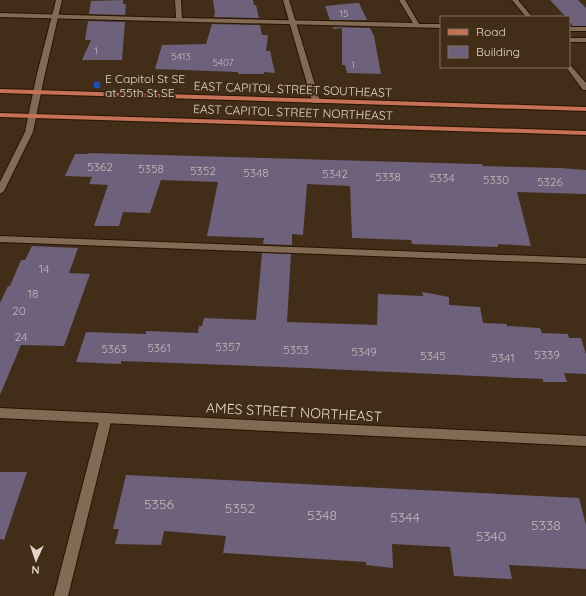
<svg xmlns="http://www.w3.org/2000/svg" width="586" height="596" viewBox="0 0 586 596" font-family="Quicksand,sans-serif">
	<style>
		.building { fill: #6d617c }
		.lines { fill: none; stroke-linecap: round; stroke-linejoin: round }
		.lane-casing { stroke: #281402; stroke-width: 2 }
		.street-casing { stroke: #281402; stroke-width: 2 }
		.primary-casing { stroke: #281402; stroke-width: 2 }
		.lane { fill: #826a54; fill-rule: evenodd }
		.street { fill: #826a54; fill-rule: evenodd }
		.primary { fill: #c57258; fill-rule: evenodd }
		.transit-dot { fill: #1a4fb4; stroke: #422d19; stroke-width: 1.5 }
		.labels { text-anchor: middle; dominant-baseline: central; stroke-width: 4; stroke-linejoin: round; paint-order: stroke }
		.far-number-label { font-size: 10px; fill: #c6b8b6 }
		.far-poi-label { font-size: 12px; fill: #e3d5c9; stroke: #422d19; text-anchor: start }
		.far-street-label { font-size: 12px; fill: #e3d5c9; stroke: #422d19 }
		.number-label { font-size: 12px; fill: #c6b8b6 }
		.street-label { font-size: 14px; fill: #e3d5c9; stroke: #422d19 }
		.near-number-label { font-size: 14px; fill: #c6b8b6 }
	</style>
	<rect width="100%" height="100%" fill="#422d19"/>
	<g class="building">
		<path d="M123,0V4H126L125,15L89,14L91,1Z"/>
		<path d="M213,0H253L254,5H256L259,18L214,17L215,13Z"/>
		<path d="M550,0H578L586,8V26H573L569,21V17H566Z"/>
		<path d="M355,3H359L367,20H330L325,6Z"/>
		<path d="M88,21L125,22L122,60H82L91,40H85Z"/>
		<path d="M212,24L260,25L262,35H268L266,51H270L275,73L264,72V74H238V72L155,69L162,45L206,44Z"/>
		<path d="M333,27L370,28L374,36L381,74L347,73L345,65H342V28L333,29Z"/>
		<path d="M89,153L474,164H482L483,166L560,168L586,170V194L517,192L531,246L498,244V247L412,244L411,240L352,238L350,186L307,184L303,235L292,234V245L263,244L264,238L207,236L218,182L161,180L150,213L123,212L119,226H94L108,185L89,184L92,177L65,176L75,154H88Z"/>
		<path d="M32,246L78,248L69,273L90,274L64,346L21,345L0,395V303L8,286H10L21,260H25Z"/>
		<path d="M262,253L291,254L287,322L377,325L378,294L423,296L422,292L449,297V305L480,307L483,323L507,324V326L540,328L542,333L568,334L569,338H581L586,354V374L564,373L567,382H543V379L306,368L121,361V364L76,362L86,332L146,334V331L198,333L199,326H202L204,318L256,320Z"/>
		<path d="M0,472H27L4,540L0,539Z"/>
		<path d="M126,475L579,498L586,525V569L509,565L512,579L454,576L450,547L392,544L393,568L366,565V562L223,553L226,536L164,531L161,545L115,544L119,529H113Z"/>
	</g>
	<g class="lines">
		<g class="lane-casing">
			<g id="lane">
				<path d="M175,0H181L182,18L413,23L399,0H405L419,24H441V28L0,17V13L176,18Z"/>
				<rect x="569" y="27" width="17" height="4"/>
				<rect x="569" y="38" width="17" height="4"/>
				<path d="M0,236L586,258V264L0,242Z"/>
				<path d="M106,413L110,414L112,418L68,596H54L100,418L102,414Z"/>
			</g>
		</g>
		<g class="street-casing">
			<g id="street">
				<path d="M56,0H62L44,78L33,132L4,191L0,194V182L25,132L36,78Z"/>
				<path d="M283,0H289L320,101L319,103H313L312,101Z"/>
				<path d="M512,0H518L532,17H526Z"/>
				<path d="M569,65L571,66L586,83V90H583L566,67H569Z"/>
				<path d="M0,408L586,436V446L0,418Z"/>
			</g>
		</g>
		<g class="primary-casing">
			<g id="primary">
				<path d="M0,89L586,107V111L0,93Z"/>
				<path d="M0,113L586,131V135L0,117Z"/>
			</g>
		</g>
		<use href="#lane" class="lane"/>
		<use href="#street" class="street"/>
		<use href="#primary" class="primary"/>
	</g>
	<rect class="transit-dot" x="93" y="81" width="8" height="8" rx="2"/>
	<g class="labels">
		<g class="far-number-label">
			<text x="344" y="13">15</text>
			<text x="96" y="50">1</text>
			<text x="181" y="56">5413</text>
			<text x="223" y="62">5407</text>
			<text x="353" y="64">1</text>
		</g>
		<g class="far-poi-label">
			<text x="105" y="78">E Capitol St SE<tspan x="105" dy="14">at 55th St SE</tspan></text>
		</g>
		<g class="far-street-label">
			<text transform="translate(293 89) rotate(2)">EAST CAPITOL STREET SOUTHEAST</text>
			<text transform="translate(293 112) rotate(2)">EAST CAPITOL STREET NORTHEAST</text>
		</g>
		<g class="number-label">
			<text x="100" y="166">5362</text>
			<text x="151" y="168">5358</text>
			<text x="203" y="170">5352</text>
			<text x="256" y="172">5348</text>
			<text x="335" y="173">5342</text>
			<text x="388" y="176">5338</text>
			<text x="442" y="177">5334</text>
			<text x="496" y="179">5330</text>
			<text x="550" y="181">5326</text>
			<text x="44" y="268">14</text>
			<text x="33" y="293">18</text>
			<text x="19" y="310">20</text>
			<text x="21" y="336">24</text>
			<text x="228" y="346">5357</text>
			<text x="159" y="347">5361</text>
			<text x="114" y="348">5363</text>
			<text x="296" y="349">5353</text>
			<text x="364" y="351">5349</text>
			<text x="547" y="354">5339</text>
			<text x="433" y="355">5345</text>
			<text x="503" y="357">5341</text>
		</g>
		<g class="street-label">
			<text transform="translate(294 412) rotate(3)">AMES STREET NORTHEAST</text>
		</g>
		<g class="near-number-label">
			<text x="159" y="504">5356</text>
			<text x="240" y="508">5352</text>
			<text x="322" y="515">5348</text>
			<text x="405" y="517">5344</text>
			<text x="546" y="525">5338</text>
			<text x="491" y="536">5340</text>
		</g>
	</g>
	<rect x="440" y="16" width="130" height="52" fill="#422d19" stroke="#82705f"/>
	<rect x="448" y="29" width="20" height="6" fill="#c57258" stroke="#82705f"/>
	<text x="476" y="36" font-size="12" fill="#e3d5c9">Road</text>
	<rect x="448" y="46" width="20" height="12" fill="#6d617c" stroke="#82705f"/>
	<text x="476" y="56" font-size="12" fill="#e3d5c9">Building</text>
	<g transform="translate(36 560) rotate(183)" stroke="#422d19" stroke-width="3" paint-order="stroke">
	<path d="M0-3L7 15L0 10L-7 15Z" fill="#e3d5c9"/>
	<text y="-6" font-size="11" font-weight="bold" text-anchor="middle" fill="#e3d5c9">N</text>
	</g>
</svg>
